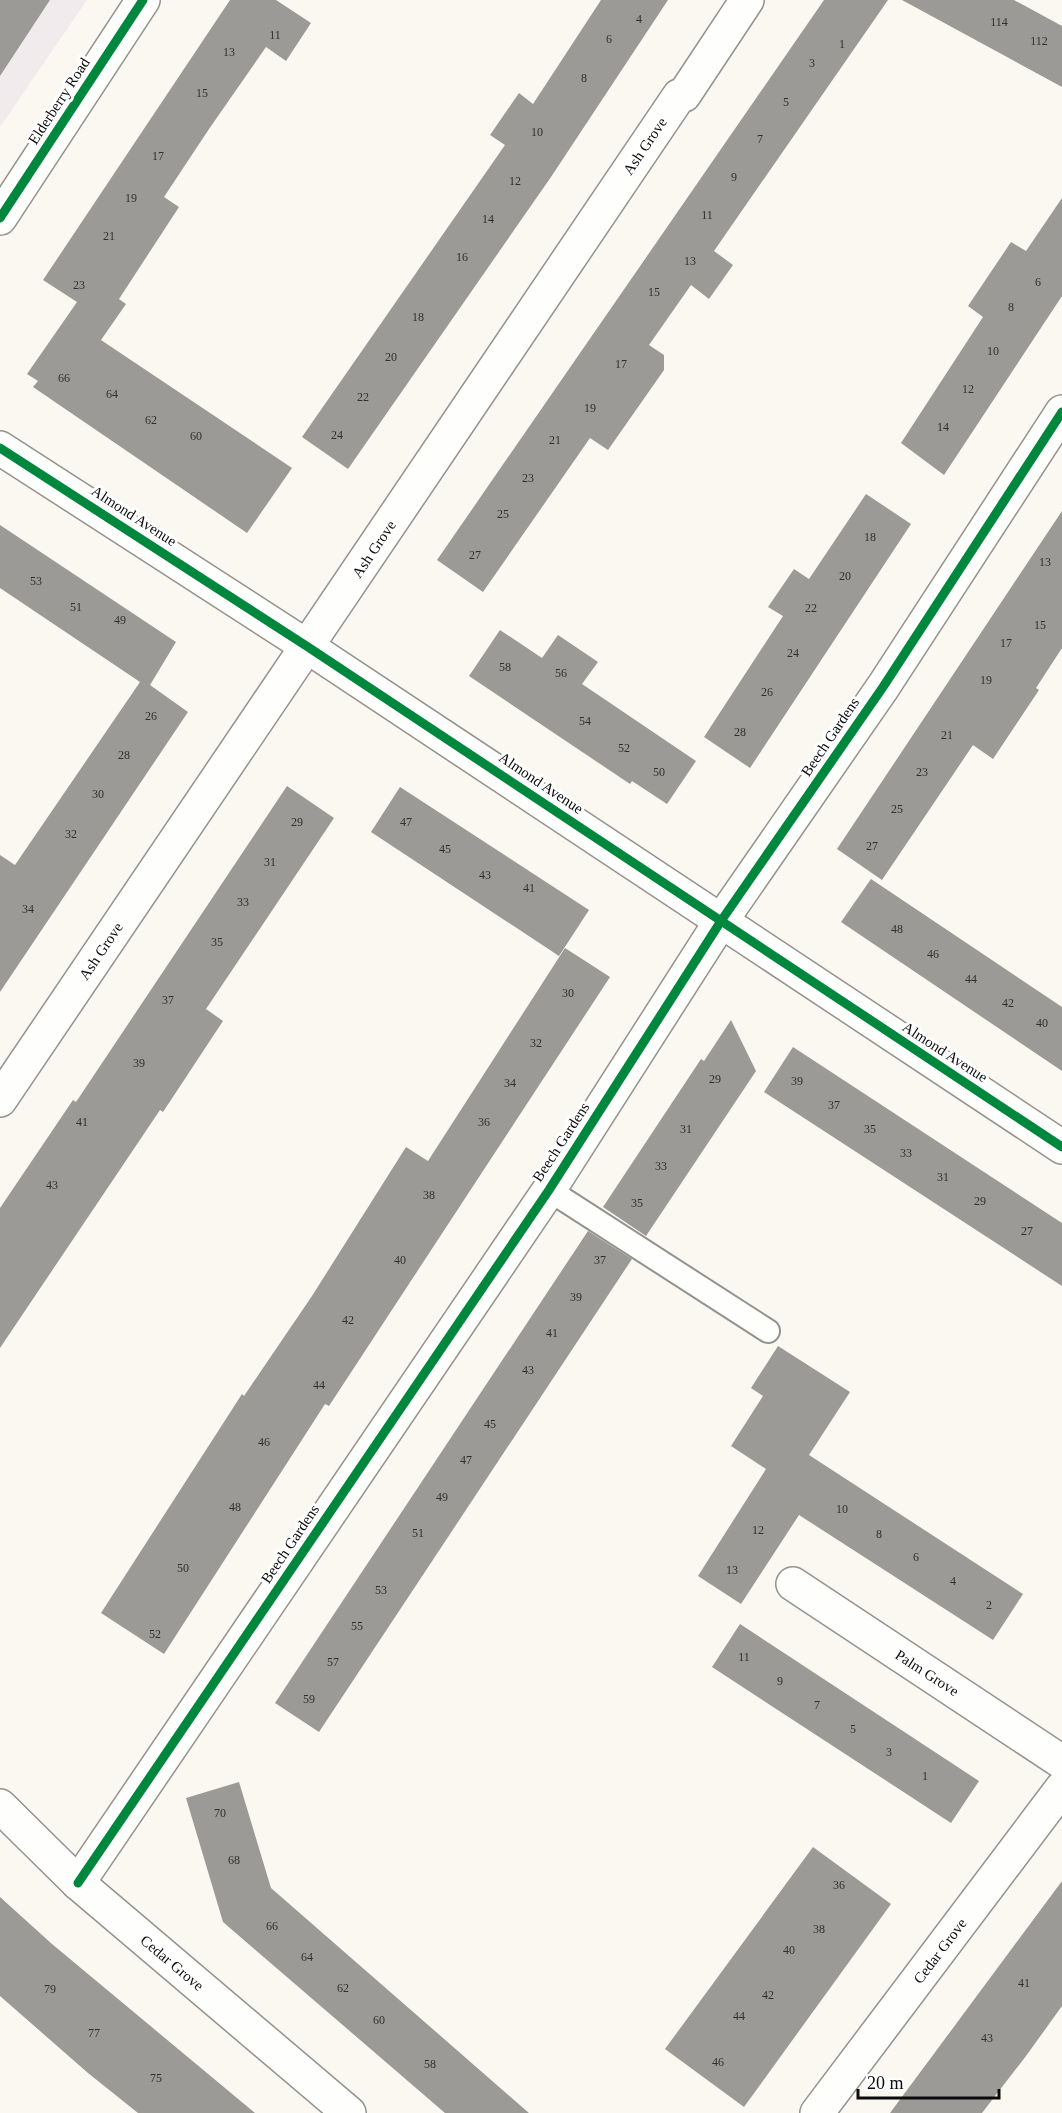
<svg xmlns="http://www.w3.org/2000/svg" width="1062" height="2113" viewBox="0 0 1062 2113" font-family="Georgia,serif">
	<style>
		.industrial { fill: #f1ebed }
		.building { fill: #9c9a96 }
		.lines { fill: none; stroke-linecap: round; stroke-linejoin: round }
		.lane-casing { stroke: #93928f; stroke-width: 26 }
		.street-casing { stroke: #93928f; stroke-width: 36 }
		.lane { stroke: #fefefd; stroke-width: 22 }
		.street { stroke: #fefefd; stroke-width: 33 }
		.cycleway-casing { stroke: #fff; stroke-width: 13 }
		.cycleway { stroke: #00873e; stroke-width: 9 }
		.labels { text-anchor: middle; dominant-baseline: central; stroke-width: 6; stroke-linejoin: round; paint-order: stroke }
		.number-label { font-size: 12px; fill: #30302e }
		.street-label { font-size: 15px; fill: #0c0c0c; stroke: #fff }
	</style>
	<rect width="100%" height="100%" fill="#faf8f0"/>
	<path class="industrial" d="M0,0H87L0,127Z"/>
	<g class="building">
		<path d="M0,0H50L0,76Z"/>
		<path d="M230,0H276L311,23L286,61L266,47L209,129L164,197L179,207L119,299L126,304L101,340L292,468L247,533L33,387L38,381L27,374L77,302L43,280Z"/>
		<path d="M601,0H668L551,177L348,469L302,437L505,145L490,135L519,93L533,104Z"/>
		<path d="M824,0H888L714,251L733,265L709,299L691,285L649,345L664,355V370L608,450L590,438L483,592L437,560Z"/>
		<path d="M902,0H1014L1062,26V87Z"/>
		<path d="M1062,198V296L944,475L901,443L983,317L968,306L1011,242L1026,251Z"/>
		<path d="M866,494L911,524L750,768L704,737L783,616L768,607L794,569L809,579Z"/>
		<path d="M1062,511V648L1036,688L1039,690L993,759L973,745L882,880L837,849Z"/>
		<path d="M0,525L176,642L150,685L188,712L0,992V855L15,865L140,682L0,588Z"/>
		<path d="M500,630L542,658L558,635L598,662L582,684L696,761L667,804L632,781L630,784L469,676Z"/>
		<path d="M287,786L334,818L206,1009L223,1021L163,1112L160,1110L0,1348V1208L73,1100L76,1102Z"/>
		<path d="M400,787L589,910L559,956L371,832Z"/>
		<path d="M871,879L1062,1007V1071L841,922Z"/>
		<path d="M565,948L610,977L329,1406L325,1404L164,1654L101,1613L242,1394L244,1396L312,1296L406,1147L428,1161Z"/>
		<path d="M731,1020L756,1071L646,1236L603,1207L701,1059L704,1061Z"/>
		<path d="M793,1047L1062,1223V1286L764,1092Z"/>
		<path d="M588,1231L632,1259L319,1732L275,1703Z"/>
		<path d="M778,1346L850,1392L809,1455L1023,1594L993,1640L799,1515L741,1604L698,1576L766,1469L731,1446L763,1396L751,1388Z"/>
		<path d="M740,1624L979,1781L951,1823L712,1667Z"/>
		<path d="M239,1782L271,1888L529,2113H445L223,1922L186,1798Z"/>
		<path d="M813,1847L891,1904L744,2107L665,2049Z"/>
		<path d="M1062,1881V2006L1026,2056L982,2113H890Z"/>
		<path d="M0,1897L52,1944L255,2113H138L88,2073L0,1996Z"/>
	</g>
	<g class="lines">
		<g class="lane-casing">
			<path id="lane" d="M549,1190L768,1331"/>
		</g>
		<g class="street-casing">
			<g id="street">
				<path d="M0,218L143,0"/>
				<path d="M0,448L308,647L1062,1147"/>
				<path d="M0,1100L679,96L684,95L747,0"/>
				<path d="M793,1584L1062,1762"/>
				<path d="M0,1806L78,1883L349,2113"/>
				<path d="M78,1883L549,1190L721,921L883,687L1062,412"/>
				<path d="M817,2113L1062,1788"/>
			</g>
		</g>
		<use href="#lane" class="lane"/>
		<use href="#street" class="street"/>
		<g class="cycleway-casing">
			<g id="cycleway">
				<path d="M0,218L143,0"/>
				<path d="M0,448L308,647L1062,1147"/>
				<path d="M78,1883L549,1190L721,921L883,687L1062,412"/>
			</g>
		</g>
		<use href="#cycleway" class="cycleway"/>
	</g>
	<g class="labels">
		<g class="number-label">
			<text x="639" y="19">4</text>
			<text x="999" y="22">114</text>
			<text x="275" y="35">11</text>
			<text x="609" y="39">6</text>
			<text x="1039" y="41">112</text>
			<text x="842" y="44">1</text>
			<text x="229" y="52">13</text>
			<text x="812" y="63">3</text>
			<text x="584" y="78">8</text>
			<text x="202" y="93">15</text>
			<text x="786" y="102">5</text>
			<text x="537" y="132">10</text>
			<text x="760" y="139">7</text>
			<text x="158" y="156">17</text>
			<text x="734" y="177">9</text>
			<text x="515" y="181">12</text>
			<text x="131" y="198">19</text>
			<text x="707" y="215">11</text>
			<text x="488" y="219">14</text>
			<text x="109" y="236">21</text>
			<text x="462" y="257">16</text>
			<text x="690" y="261">13</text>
			<text x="1038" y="282">6</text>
			<text x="79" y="285">23</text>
			<text x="654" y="292">15</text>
			<text x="1011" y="307">8</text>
			<text x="418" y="317">18</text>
			<text x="993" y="351">10</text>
			<text x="391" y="357">20</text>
			<text x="621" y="364">17</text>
			<text x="64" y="378">66</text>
			<text x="968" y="389">12</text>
			<text x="112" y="394">64</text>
			<text x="363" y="397">22</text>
			<text x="590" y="408">19</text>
			<text x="151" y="420">62</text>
			<text x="943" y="427">14</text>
			<text x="337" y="435">24</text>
			<text x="196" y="436">60</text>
			<text x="555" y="440">21</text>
			<text x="528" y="478">23</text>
			<text x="503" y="514">25</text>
			<text x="870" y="537">18</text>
			<text x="475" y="555">27</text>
			<text x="1045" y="562">13</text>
			<text x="845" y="576">20</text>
			<text x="36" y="581">53</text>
			<text x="76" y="607">51</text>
			<text x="811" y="608">22</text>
			<text x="120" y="620">49</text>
			<text x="1040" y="625">15</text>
			<text x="1006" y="643">17</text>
			<text x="793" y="653">24</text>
			<text x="505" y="667">58</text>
			<text x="561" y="673">56</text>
			<text x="986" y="680">19</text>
			<text x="767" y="692">26</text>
			<text x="151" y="716">26</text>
			<text x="585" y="721">54</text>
			<text x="740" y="732">28</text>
			<text x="947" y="735">21</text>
			<text x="624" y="748">52</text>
			<text x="124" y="755">28</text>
			<text x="659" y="772">50</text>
			<text x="922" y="772">23</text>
			<text x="98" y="794">30</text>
			<text x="897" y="809">25</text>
			<text x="297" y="822">29</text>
			<text x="406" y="822">47</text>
			<text x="71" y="834">32</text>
			<text x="872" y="846">27</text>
			<text x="445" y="849">45</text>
			<text x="270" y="862">31</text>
			<text x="485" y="875">43</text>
			<text x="529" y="888">41</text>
			<text x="243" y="902">33</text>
			<text x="28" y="909">34</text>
			<text x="897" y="929">48</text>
			<text x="217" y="942">35</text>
			<text x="933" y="954">46</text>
			<text x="971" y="979">44</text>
			<text x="568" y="993">30</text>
			<text x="168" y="1000">37</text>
			<text x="1008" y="1003">42</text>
			<text x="1042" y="1023">40</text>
			<text x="536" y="1043">32</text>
			<text x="139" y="1063">39</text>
			<text x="715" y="1079">29</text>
			<text x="797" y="1081">39</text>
			<text x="510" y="1083">34</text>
			<text x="834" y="1105">37</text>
			<text x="82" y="1122">41</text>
			<text x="484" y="1122">36</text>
			<text x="686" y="1129">31</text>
			<text x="870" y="1129">35</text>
			<text x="906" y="1153">33</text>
			<text x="661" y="1166">33</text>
			<text x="943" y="1177">31</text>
			<text x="52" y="1185">43</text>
			<text x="429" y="1195">38</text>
			<text x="980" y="1201">29</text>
			<text x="637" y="1203">35</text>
			<text x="1027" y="1231">27</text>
			<text x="400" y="1260">40</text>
			<text x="600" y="1260">37</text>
			<text x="576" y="1297">39</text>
			<text x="348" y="1320">42</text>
			<text x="552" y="1333">41</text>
			<text x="528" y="1370">43</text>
			<text x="319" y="1385">44</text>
			<text x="490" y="1424">45</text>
			<text x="264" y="1442">46</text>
			<text x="466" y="1460">47</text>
			<text x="442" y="1497">49</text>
			<text x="235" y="1507">48</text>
			<text x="842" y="1509">10</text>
			<text x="758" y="1530">12</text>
			<text x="418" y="1533">51</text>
			<text x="879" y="1534">8</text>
			<text x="916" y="1557">6</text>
			<text x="183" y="1568">50</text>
			<text x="732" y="1570">13</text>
			<text x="953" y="1581">4</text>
			<text x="381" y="1590">53</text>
			<text x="989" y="1605">2</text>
			<text x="357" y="1626">55</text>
			<text x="155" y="1634">52</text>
			<text x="744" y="1657">11</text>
			<text x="333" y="1662">57</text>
			<text x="780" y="1681">9</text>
			<text x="309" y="1699">59</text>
			<text x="817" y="1705">7</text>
			<text x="853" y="1729">5</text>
			<text x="889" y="1752">3</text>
			<text x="925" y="1776">1</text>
			<text x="220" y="1813">70</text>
			<text x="234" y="1860">68</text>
			<text x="839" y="1885">36</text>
			<text x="272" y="1926">66</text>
			<text x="819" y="1929">38</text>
			<text x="789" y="1950">40</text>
			<text x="307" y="1957">64</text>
			<text x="1024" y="1983">41</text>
			<text x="343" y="1988">62</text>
			<text x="50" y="1989">79</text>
			<text x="768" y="1995">42</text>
			<text x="739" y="2016">44</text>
			<text x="379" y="2020">60</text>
			<text x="94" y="2033">77</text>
			<text x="987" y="2038">43</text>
			<text x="718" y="2062">46</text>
			<text x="430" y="2064">58</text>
			<text x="156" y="2078">75</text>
		</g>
		<g class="street-label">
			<text transform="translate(59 101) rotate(-57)">Elderberry Road</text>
			<text transform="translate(645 146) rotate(-56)">Ash Grove</text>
			<text transform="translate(134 516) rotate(33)">Almond Avenue</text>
			<text transform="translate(374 549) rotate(-56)">Ash Grove</text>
			<text transform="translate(830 737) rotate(-56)">Beech Gardens</text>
			<text transform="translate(541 783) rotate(34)">Almond Avenue</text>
			<text transform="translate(101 951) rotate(-56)">Ash Grove</text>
			<text transform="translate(945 1052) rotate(33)">Almond Avenue</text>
			<text transform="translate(561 1142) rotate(-57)">Beech Gardens</text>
			<text transform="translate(290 1544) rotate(-56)">Beech Gardens</text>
			<text transform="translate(927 1673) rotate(33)">Palm Grove</text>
			<text transform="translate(940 1951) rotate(-53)">Cedar Grove</text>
			<text transform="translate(172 1963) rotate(40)">Cedar Grove</text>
		</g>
	</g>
	<path d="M858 2089v9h141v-9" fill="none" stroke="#0c0c0c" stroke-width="3"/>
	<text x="867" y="2089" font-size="18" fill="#0c0c0c" stroke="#ffffff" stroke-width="4.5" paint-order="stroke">20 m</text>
</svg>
